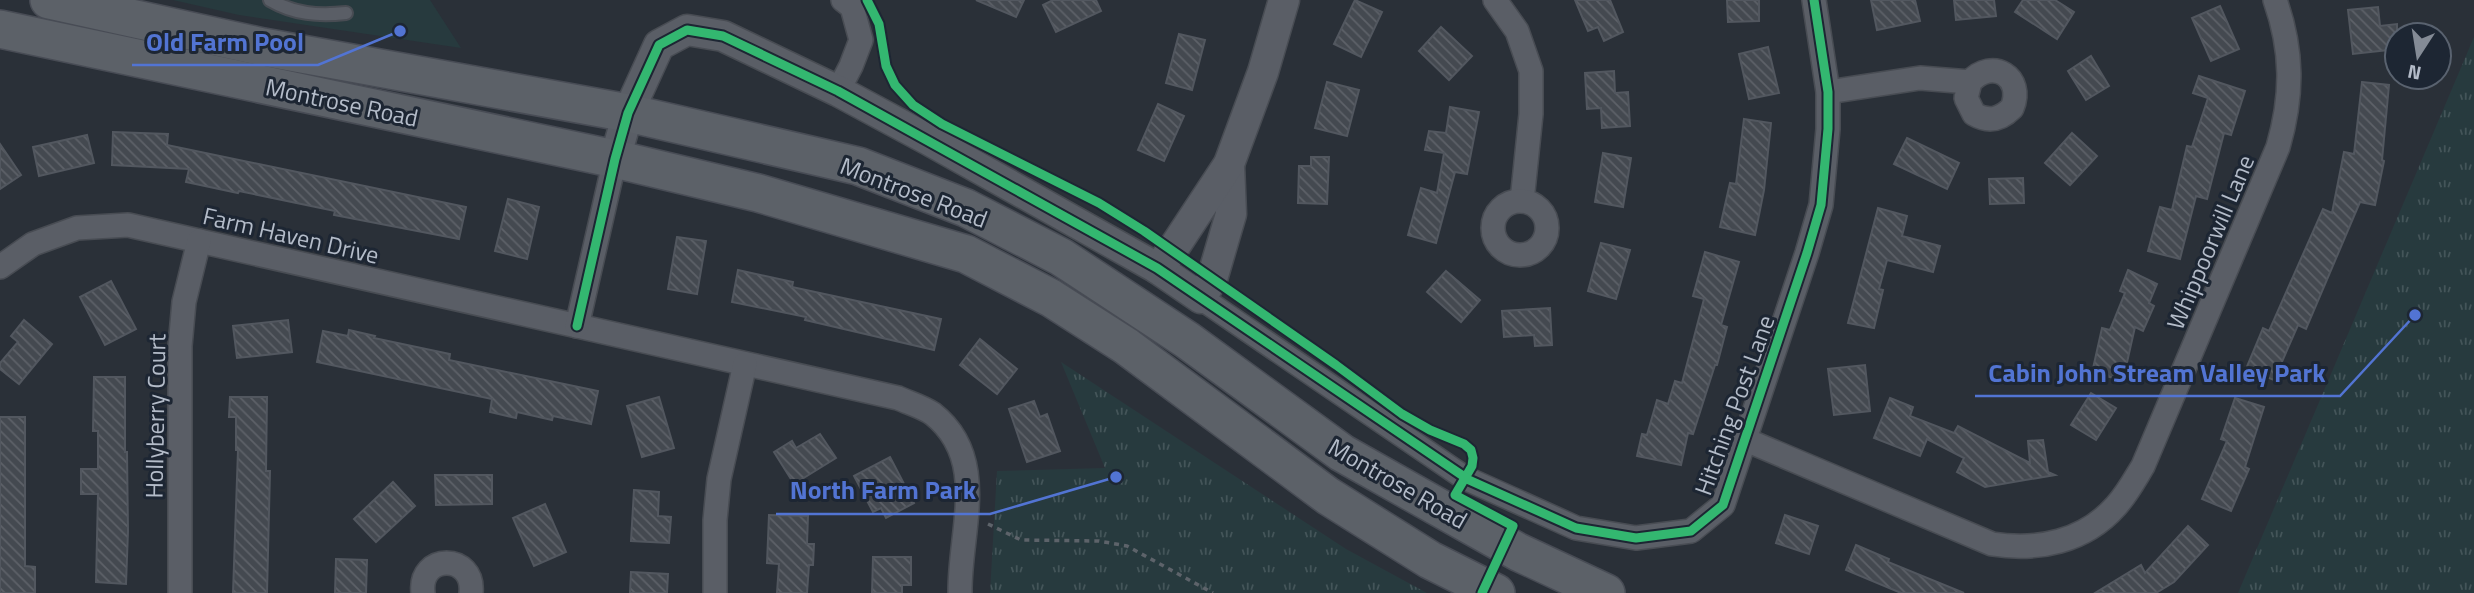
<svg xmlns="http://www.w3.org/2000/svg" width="2474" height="593" viewBox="0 0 2474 593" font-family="'Titillium Web',sans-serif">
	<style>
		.green { fill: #273a3e }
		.park { fill: url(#park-tufts) }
		.building { fill: url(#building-back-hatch); stroke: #52575f; stroke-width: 2 }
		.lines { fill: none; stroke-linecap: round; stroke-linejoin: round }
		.service-casing { stroke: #484c53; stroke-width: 16 }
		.minor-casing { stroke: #484c53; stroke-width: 26 }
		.tertiary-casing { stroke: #484c53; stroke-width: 33 }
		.primary-casing { stroke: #484c55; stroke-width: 40 }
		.path { stroke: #5d636a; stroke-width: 3.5; stroke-dasharray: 5 5; stroke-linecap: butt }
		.service { stroke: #5a5e66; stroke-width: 12 }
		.minor { stroke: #5a5e66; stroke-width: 23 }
		.tertiary { stroke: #5a5e66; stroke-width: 30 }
		.primary { stroke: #5c6168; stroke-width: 37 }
		.cycleway-casing { stroke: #1d2633; stroke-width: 13 }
		.cycleway { stroke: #33b770; stroke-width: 9 }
		.labels { text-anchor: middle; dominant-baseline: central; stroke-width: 6; stroke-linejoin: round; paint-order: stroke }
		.street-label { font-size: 24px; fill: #b4bcc9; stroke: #1d2633 }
		.leader { fill: none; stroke: #5274d3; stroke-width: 2.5 }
		.callout-dot { fill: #5274d3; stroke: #1d2633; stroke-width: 2.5 }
		.callout-label { font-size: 26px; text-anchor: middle; font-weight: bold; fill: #5274d3; stroke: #1d2633; stroke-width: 6; stroke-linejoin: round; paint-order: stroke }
	</style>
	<defs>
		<pattern id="park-tufts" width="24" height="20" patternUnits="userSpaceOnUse" patternTransform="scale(1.75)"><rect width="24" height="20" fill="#273a3e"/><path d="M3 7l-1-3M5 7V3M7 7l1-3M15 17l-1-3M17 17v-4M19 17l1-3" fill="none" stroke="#445559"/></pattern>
		<pattern id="building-back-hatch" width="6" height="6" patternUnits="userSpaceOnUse" patternTransform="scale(1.75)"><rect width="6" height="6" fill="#444950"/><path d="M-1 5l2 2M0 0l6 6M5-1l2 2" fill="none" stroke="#5d6168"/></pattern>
	</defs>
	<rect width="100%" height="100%" fill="#2a3038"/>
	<path class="green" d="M173,0H430L461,48L239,15Z"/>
	<g class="park">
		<path d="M2474,37V593H2238Z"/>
		<path d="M1061,362L1346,549L1427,593H990L997,471L1105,468Z"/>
	</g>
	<g class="building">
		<path d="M976,0H1024L1016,17Z"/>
		<path d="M1053,0H1096L1101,11L1056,32L1043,5Z"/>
		<path d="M1355,0L1382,12L1361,57L1334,44Z"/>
		<path d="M1575,0H1610L1623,32L1604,41L1598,27L1588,31Z"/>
		<path d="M1727,0H1759V21L1728,22Z"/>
		<path d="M1871,0H1915L1920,21L1877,30Z"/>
		<path d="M1954,0H1994L1996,16L1956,20Z"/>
		<path d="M2023,0H2055L2074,12L2057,39L2015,12Z"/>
		<path d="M2220,6L2239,49L2211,61L2192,18Z"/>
		<path d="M2378,7L2380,26L2397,24V49L2353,54L2348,10Z"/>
		<path d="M1441,27L1472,56L1449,80L1419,51Z"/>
		<path d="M1179,34L1205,40L1192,90L1166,83Z"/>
		<path d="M1768,47L1779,93L1749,99L1739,54Z"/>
		<path d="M2091,56L2109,86L2086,100L2068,71Z"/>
		<path d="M1614,71L1615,93L1628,92L1630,126L1602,128L1601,108L1587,109L1585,73Z"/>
		<path d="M2199,76L2245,91L2231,135L2224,133L2207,199L2196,196L2180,259L2148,251L2160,207L2172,210L2187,146L2192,147L2208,98L2193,93Z"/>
		<path d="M1327,82L1359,90L1347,136L1315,128Z"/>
		<path d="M2362,82L2389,85L2382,160L2384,161L2375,205L2360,202L2306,329L2298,325L2274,380L2246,369L2263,328L2269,331L2323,209L2332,213L2344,152L2354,154Z"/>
		<path d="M1158,104L1184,116L1164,161L1138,150Z"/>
		<path d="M1450,107L1479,112L1467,174L1455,172L1436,243L1408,235L1421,188L1437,193L1444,153L1425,150L1429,131L1446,133Z"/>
		<path d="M1744,119L1771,123L1764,190L1755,235L1720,227L1730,183L1736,184Z"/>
		<path d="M113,132L168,134L167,145L466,207L459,239L334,215L335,211L239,191L238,193L186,182L189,169L112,165Z"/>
		<path d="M2072,133L2097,156L2070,185L2045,163Z"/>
		<path d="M87,135L94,163L39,176L33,147Z"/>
		<path d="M1907,138L1959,163L1947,189L1894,164Z"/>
		<path d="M0,144L21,175L0,189Z"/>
		<path d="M1603,153L1631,158L1623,207L1595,202Z"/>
		<path d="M1311,157H1329L1327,204L1298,203L1299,166H1311Z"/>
		<path d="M2023,178L2024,203L1990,204L1989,179Z"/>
		<path d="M508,199L539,207L527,259L495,251Z"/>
		<path d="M1878,208L1907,216L1902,236L1940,246L1933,272L1887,260L1879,289L1883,290L1874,328L1848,323Z"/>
		<path d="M677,237L706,241L697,294L668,289Z"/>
		<path d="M1601,243L1630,250L1616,299L1588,291Z"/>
		<path d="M1705,252L1739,262L1721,325L1727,327L1717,365H1715L1693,434L1688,433L1681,465L1637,456L1642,434L1647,435L1657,400L1668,404L1675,381L1682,383L1704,299L1693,296Z"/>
		<path d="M738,270L793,282L792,287L941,319L934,350L805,320L806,317L732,302Z"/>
		<path d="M2128,270L2157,284L2149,303L2154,306L2143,331L2135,327L2123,380L2092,373L2102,328L2110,330L2125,293L2120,291Z"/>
		<path d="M1446,271L1480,300L1461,322L1427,292Z"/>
		<path d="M111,281L136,329L105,345L80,297Z"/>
		<path d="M1550,308L1552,345L1535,346L1534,335L1504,337L1502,311Z"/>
		<path d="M24,320L52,344L19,384L0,369V363L18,342L11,336Z"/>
		<path d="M288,320L292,352L237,358L233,326Z"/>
		<path d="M349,330L375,336L374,338L450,354L449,360L598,391L591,424L553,416L552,420L517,412L516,418L490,412L492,399L317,362L323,331L348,336Z"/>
		<path d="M980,339L1017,369L997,394L960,365Z"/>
		<path d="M1865,365L1870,411L1834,415L1828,369Z"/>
		<path d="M94,377H125V452H127L128,531L126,584L96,582L98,494H81V469H98V431H93Z"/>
		<path d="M2091,393L2116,408L2096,440L2071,425Z"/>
		<path d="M230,397H267L266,471H270L267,593H233L238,450H236V417H229Z"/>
		<path d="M659,397L674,448L642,457L627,406Z"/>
		<path d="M1890,398L1913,407L1910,416L1954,433L1958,426L2030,463L2028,441L2043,440L2048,472L2055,475L1985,487L1957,472L1964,458L1927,439L1920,456L1874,438Z"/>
		<path d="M2235,398L2264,407L2245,467L2249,469L2231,511L2202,499L2227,441L2221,439Z"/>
		<path d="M1034,401L1040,417L1047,414L1060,451L1027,462L1009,409Z"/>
		<path d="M0,417H25V566L35,567V593H0Z"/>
		<path d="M820,434L836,458L794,484L774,452L792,441L796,448Z"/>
		<path d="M890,457L914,503L886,518L881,508L873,512L854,476Z"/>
		<path d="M435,475H492V504L436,505Z"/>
		<path d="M393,482L415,506L376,542L354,519Z"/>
		<path d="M634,490L659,492L658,516L671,517L669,543L631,541Z"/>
		<path d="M545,504L566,552L534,566L513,518Z"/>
		<path d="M769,515L808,516L807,544H814L813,565H809L807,593H777L779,564L767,563Z"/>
		<path d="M1785,515L1818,526L1809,554L1776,543Z"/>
		<path d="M2188,526L2208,545L2174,582L2156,593H2095L2141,565L2145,573Z"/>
		<path d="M1856,545L1889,559L1888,562L1964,593H1901L1846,570Z"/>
		<path d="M873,557H911V585H902V593H872Z"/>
		<path d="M336,559L367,560L366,593H335Z"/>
		<path d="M631,572L668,574L667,593H630Z"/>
	</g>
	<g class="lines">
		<g class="service-casing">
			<path id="service" d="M270,0C294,14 318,16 346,13"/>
		</g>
		<g class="minor-casing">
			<g id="minor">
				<path d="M1495,0L1517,31L1531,71V114L1522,201"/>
				<path d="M838,91L851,66L861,40L852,7L843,0"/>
				<path d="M1828,92L1920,78L1970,82C1992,57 2025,77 2012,108C2000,120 1988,122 1974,114L1966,98L1970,82"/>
				<circle cx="1520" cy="228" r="27"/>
				<path d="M0,267L33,244L77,228L128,225L898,398C909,403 923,407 933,414C990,459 959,532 960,593"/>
				<path d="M1201,298L1465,478L1576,528L1636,538L1691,531L1723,505L1807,253L1821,205L1828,129V92L1814,0"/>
				<path d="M577,326L615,159"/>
				<path d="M1746,440L1992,544C2038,551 2084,542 2116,506C2127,494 2135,479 2143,466L2278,147C2293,95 2293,51 2275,0"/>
				<path d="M180,593V346L184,302L199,241"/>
				<path d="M423,593C418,553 475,553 471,593"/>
				<path d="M715,593V520L719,479L745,364"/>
			</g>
		</g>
		<g class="tertiary-casing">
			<g id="tertiary">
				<path d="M615,159L628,113L659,45L687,30L723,36L838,91L929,140L1157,268L1201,298L1212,279L1231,214L1229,164"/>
				<path d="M1157,268L1171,252L1229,164L1263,72L1284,0"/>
			</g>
		</g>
		<g class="primary-casing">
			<g id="primary">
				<path d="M49,0L263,47L628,113L858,166L966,208L1061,257L1187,340L1342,453L1518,552L1606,593"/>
				<path d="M0,29L615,159L758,193L966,254L1051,298L1126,346L1328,496L1430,560L1496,593"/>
			</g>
		</g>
		<path class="path" d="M988,524L1021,540L1099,541L1127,546L1213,593"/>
		<use href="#service" class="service"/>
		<use href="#minor" class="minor"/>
		<use href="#tertiary" class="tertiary"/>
		<use href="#primary" class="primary"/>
		<g class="cycleway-casing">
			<g id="cycleway">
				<path d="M867,0L879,24L886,66L895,85L913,105L942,124L1099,203L1144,231L1336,365L1402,414L1430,430L1464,444L1471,450L1473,458L1472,466L1455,495L1513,526L1482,593"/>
				<path d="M577,326L615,159L628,113L659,45L687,30L723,36L838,91L1157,268L1469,480L1576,528L1636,538L1691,531L1723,505L1807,253L1821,205L1828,129V92L1814,0"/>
			</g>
		</g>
		<use href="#cycleway" class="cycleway"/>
	</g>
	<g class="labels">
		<g class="street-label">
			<text transform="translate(342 102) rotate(12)">Montrose Road</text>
			<text transform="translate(914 192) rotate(21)">Montrose Road</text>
			<text transform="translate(291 235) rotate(13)">Farm Haven Drive</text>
			<text transform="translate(2210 242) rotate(-67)">Whippoorwill Lane</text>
			<text transform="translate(1734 405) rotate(-70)">Hitching Post Lane</text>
			<text transform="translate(155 416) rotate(-89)">Hollyberry Court</text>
			<text transform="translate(1398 483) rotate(30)">Montrose Road</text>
		</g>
	</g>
	<path class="leader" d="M400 31L318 65H132M2415 315L2340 396H1975M1116 477L990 514H776"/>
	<g class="callout-dot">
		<circle cx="400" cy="31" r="7"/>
		<circle cx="2415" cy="315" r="7"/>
		<circle cx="1116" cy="477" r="7"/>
	</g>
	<g class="callout-label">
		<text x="225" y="51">Old Farm Pool</text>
		<text x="2157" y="382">Cabin John Stream Valley Park</text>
		<text x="883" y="499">North Farm Park</text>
	</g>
	<g transform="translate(2418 56) rotate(192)"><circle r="33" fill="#1d2633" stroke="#59626f" stroke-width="2"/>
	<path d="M0-5L12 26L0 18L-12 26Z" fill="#848b96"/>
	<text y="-10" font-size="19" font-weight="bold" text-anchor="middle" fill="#b4bcc9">N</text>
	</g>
</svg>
